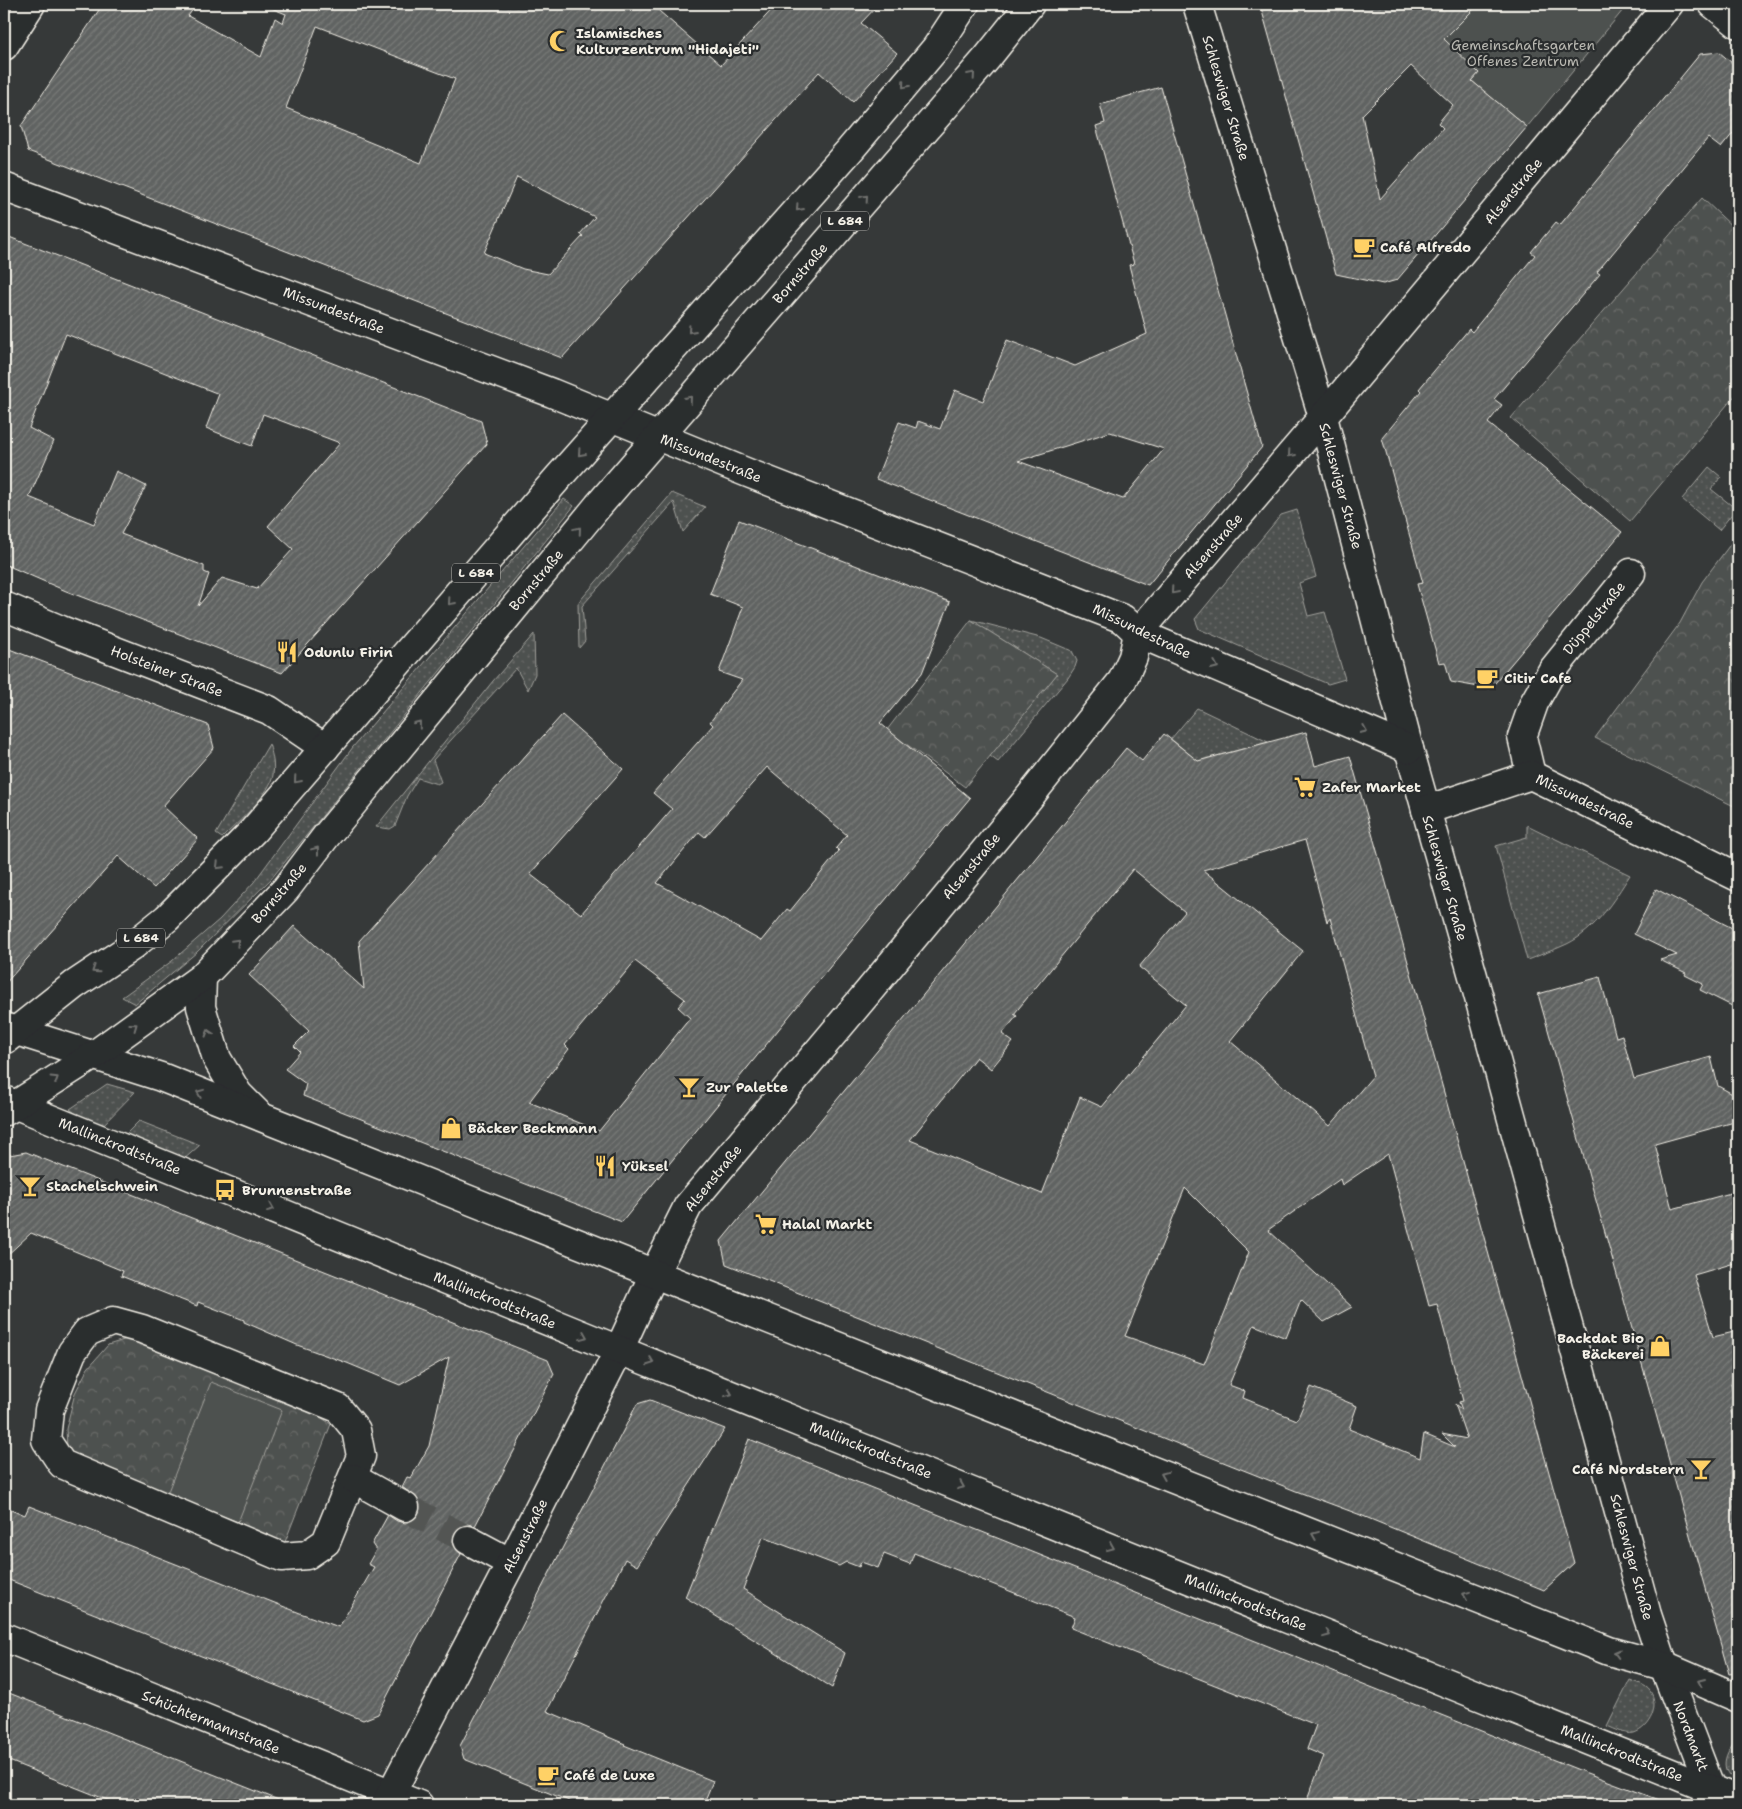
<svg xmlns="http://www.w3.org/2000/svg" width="1742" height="1809" viewBox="0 0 1742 1809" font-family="'Shantell Sans',sans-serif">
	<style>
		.grass { fill: url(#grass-dots); stroke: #a1a19c }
		.forest { fill: url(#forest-crowns); stroke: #a1a19c }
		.garden { fill: #4e514f; stroke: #a1a19c }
		.building { fill: url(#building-hatch); stroke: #f4f1e8; fill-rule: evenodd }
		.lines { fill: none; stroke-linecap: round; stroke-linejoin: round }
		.minor-tunnel { stroke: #525553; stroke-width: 28; stroke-dasharray: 28 14; stroke-linecap: butt }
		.minor-casing { stroke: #f4f1e8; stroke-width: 31 }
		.major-casing { stroke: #f4f1e8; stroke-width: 31 }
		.minor { stroke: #2a2d2e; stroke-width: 28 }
		.major { stroke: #2a2d2e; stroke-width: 28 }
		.oneway { stroke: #71726f }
		.labels { text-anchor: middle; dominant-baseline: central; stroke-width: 4.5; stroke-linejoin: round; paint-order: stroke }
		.shield { fill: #2a2d2e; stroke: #b7b6b0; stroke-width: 1 }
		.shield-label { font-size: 12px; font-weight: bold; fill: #f4f1e8 }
		.poi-label { font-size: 14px; font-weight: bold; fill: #f4f1e8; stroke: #2a2d2e; text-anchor: start }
		.park-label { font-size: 14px; fill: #bab9b2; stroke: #2a2d2e }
		.street-label { font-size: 14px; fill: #f4f1e8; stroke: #2a2d2e }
	</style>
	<defs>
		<pattern id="grass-dots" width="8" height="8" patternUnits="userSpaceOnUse" patternTransform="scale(1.25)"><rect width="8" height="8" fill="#4e514f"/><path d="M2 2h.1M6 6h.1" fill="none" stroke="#686a68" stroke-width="1.8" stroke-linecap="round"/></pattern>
		<pattern id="forest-crowns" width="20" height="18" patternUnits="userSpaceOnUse" patternTransform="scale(1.25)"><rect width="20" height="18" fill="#4e514f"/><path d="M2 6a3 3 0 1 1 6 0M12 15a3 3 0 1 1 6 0" fill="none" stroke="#686a68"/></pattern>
		<pattern id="building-hatch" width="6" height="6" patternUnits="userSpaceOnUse" patternTransform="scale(1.25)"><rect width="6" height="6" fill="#616362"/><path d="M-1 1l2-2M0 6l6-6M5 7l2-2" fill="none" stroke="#787a78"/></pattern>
	</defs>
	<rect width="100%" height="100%" fill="#363939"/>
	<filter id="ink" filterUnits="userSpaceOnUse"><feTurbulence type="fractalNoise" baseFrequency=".02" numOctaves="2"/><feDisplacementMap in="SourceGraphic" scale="10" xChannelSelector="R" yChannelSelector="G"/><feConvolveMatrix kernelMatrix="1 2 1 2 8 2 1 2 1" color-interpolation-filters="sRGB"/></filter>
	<g filter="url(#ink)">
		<g class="grass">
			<path d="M1709,467L1721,477L1711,489L1736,509L1719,530L1682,499Z"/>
			<path d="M672,493L705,507L683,532L674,502L582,606L585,641L579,648L578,603Z"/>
			<path d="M564,499L574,506L271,879L197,952L135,1004L122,997L172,961L220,919L254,882L353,747Z"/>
			<path d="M1297,510L1316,577L1299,583L1308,616L1325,612L1345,679L1328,684L1199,629L1195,619L1281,515Z"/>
			<path d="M971,620L1041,638L1072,651L1077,661L1075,667L1068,678L998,762L990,756L1057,674Z"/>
			<path d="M534,634L535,674L528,690L516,668L433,760L441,782L437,784L418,778L407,796L395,826L390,829L376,827L493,681Z"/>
			<path d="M1197,708L1268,742L1198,761L1171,739Z"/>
			<path d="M269,744C273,756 276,770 271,782C262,802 237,823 222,838L216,834Z"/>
			<path d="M1527,825L1630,875C1614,900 1596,930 1567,944C1554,950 1540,955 1527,960L1496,846L1527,837Z"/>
			<path d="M107,1084L135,1092L100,1128L81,1118L70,1109Z"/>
			<path d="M139,1121L200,1145L182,1161L123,1137Z"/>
			<path d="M1630,1680C1636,1682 1646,1685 1650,1691C1660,1705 1650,1728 1634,1733C1625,1735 1615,1729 1607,1726Z"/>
			<path d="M1738,1738V1782C1717,1771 1725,1752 1738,1738Z"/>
		</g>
		<g class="forest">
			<path d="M1702,198L1738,232V392L1630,521L1511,418Z"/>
			<path d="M1738,534V808L1595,738L1680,623L1702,582Z"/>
			<path d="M971,620L1057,674L965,787L887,730Z"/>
			<path d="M130,1338L299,1403L331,1424L283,1547L79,1464L67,1447L66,1429L75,1393L88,1368L108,1345Z"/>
		</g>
		<g class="garden">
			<path d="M1476,4H1628L1527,127L1472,81L1479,73L1443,40L1467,16Z"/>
			<path d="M211,1382L282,1410L238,1522L167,1494Z"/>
		</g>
		<g class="building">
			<path d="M103,4H197L188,16L261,57L275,18L283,23L286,14L266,6L267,4H651L721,65L777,4H879L861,23L897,53L853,102L819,72L562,358L28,151L21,126ZM317,26L455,79L421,163L286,108ZM517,177L595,217L580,234L583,236L548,274L523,269L484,253Z"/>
			<path d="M1260,4H1479L1444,39L1479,73L1472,81L1527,127L1397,280L1383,284L1336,274ZM1411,66L1453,105L1438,123L1443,128L1380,199L1362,115Z"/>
			<path d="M1719,52L1738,68V127L1721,148L1708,138L1597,272L1600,274L1494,399L1502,405L1488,423L1622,532L1490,689L1451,682L1445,662L1439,663L1417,584L1423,583L1382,438L1421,391L1419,389L1469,329L1472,332L1535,255L1531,252L1556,222L1560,225L1700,54Z"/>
			<path d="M1161,87L1262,447L1148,585L876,479L899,422L916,428L918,421L940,429L955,390L983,401L1007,340L1075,366L1147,334L1129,265L1134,264L1096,126L1105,123L1100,104ZM1110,432L1164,449L1123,499L1018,461Z"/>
			<path d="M4,235L481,421L487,444L282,673L66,591L4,564ZM66,334L219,394L206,428L228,437L252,446L263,414L340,443L268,526L293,549L257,589L222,578L198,606L209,574L204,572V566L121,534L146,486L116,471L94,524L29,497L54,441L29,428Z"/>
			<path d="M739,520L950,602L922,673L880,723L970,798L800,1003L622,1222L303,1096L306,1084L285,1069L300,1052L294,1046L309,1031L249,975L294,926L364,989L359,941L562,715L623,769L530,874L581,914L672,809L653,793L713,725L710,722L742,680L719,672L743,607L710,594ZM767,767L847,835L836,848L839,851L790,911L787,909L761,941L657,883L699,832L705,837ZM635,961L685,999L678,1007L690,1018L599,1131L529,1102L569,1049L565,1045Z"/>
			<path d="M4,647L208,725L214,748L163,806L198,839L154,888L118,856L4,985Z"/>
			<path d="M1306,732L1315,766L1350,756L1385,879L1574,1563L1544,1590L1358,1514L1296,1491L726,1264L721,1241L1126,748L1142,761L1164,734L1198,761ZM1305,840L1327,922L1330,918L1373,1076L1330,1126L1230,1041L1303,951L1203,870ZM1133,869L1185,912L1139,967L1186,1005L1102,1107L1080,1097L1042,1194L910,1140L976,1057L991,1069L1013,1042L1002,1034L1017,1016L1014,1014ZM1388,1154L1429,1306L1437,1304L1463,1401L1459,1402L1462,1410L1455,1404L1467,1439L1442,1434L1455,1447L1424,1434L1420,1458L1349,1429L1357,1406L1311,1387L1297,1420L1243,1398L1245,1391L1229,1385L1254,1325L1286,1338L1301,1300L1324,1322L1352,1307L1268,1230L1340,1179L1342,1185ZM1185,1188L1249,1252L1204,1364L1125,1336Z"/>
			<path d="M1656,889L1738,931V1009L1700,990L1703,984L1685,975L1686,973L1660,960L1677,955L1634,934Z"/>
			<path d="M1600,977L1616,1037L1622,1035L1634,1079L1711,1057L1718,1086L1738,1097V1121L1655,1144L1672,1209L1738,1191V1262L1694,1275L1713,1337L1738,1331V1381L1731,1383L1736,1406L1730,1408L1738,1433V1673L1729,1674L1538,994Z"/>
			<path d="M26,1152L548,1360L554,1374L475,1526L467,1524L460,1527L454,1533L452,1541L455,1548L461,1554L378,1714L363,1720L4,1578V1506L25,1515L29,1506L300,1613L339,1627L374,1567L368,1564L376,1550L372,1544L388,1515L397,1521L406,1523L413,1520L419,1514L421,1506L418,1499L402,1487L407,1477L411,1478L429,1446L449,1357L400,1385L347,1363L297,1345L244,1322V1320L198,1302L197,1306L121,1276L123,1271L31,1233L4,1258V1156Z"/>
			<path d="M650,1400L725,1429L637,1566L625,1559L547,1711L625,1744L624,1745L713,1781L703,1805H579L464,1759L460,1746L637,1404Z"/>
			<path d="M749,1439L1584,1772L1665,1802L1664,1805H1305L1324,1756L1307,1749L1316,1725L1071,1628L1075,1617L914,1553L910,1564L884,1554L878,1568L861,1562L859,1567L846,1562L839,1566L763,1537L743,1589L845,1653L832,1688L685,1597Z"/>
			<path d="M4,1691L286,1803L285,1805H120L4,1759Z"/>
		</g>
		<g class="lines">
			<path class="minor-tunnel" d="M405,1507L468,1540"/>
			<g class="minor-casing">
				<g id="minor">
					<path d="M1197,4L1323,417L1409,749L1473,976L1647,1615L1664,1666L1711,1789L1705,1805"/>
					<path d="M1713,4L1738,24"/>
					<path d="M4,46L31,4"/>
					<path d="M4,187L552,393L748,473L1123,619L1138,633L1409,749"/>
					<path d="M4,606L61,630L269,710L325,748"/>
					<path d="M1531,775L1522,737L1534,703L1552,671L1631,573"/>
					<path d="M1426,810L1531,775L1738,877"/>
					<path d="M113,1321L142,1329L338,1408L356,1430L361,1456L326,1542L307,1555L282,1557L62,1464L46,1440L49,1410L72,1352L87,1332Z"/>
					<path d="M353,1478L405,1507"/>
					<path d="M468,1540L511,1563"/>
					<path d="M4,1637L419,1805"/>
					<path d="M385,1805L511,1563L619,1350L654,1274L688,1206L869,991L1027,800L1122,681L1133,657L1138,633L1323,417L1669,4"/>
				</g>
			</g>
			<g class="major-casing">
				<g id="major">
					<path d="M202,977L201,1007L217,1059L238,1094L257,1113"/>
					<path d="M4,1027L161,1077L710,1296L1609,1651L1664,1666L1738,1698"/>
					<path d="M6,1039L74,985L131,947L167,918L253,831L557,479L849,151L936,48L965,4"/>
					<path d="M4,1100L619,1350L1738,1800"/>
					<path d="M6,1111L94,1055L202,977L286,889L327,835L598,506L987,58L1030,4"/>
				</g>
			</g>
			<use href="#minor" class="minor"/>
			<use href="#major" class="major"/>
		</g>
		<defs><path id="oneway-chevron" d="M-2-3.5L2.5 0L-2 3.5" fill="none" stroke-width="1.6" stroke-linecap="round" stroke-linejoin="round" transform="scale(1.25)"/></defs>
		<g class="oneway">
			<use href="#oneway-chevron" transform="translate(972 75) rotate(-49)"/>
			<use href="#oneway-chevron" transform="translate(905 85) rotate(130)"/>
			<use href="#oneway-chevron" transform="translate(865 198) rotate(-49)"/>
			<use href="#oneway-chevron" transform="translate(799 208) rotate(132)"/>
			<use href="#oneway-chevron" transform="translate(691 330) rotate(132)"/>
			<use href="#oneway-chevron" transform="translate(689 399) rotate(-49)"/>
			<use href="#oneway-chevron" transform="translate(581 453) rotate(132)"/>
			<use href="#oneway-chevron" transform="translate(1291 454) rotate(131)"/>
			<use href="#oneway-chevron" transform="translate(578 530) rotate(-50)"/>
			<use href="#oneway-chevron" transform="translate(1174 591) rotate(131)"/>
			<use href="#oneway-chevron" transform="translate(451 602) rotate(131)"/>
			<use href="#oneway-chevron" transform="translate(1215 666) rotate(23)"/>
			<use href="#oneway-chevron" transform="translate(418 724) rotate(-51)"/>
			<use href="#oneway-chevron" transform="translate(1364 730) rotate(23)"/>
			<use href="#oneway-chevron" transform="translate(297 780) rotate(131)"/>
			<use href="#oneway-chevron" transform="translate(316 850) rotate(-53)"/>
			<use href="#oneway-chevron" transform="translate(219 866) rotate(135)"/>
			<use href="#oneway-chevron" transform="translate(236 942) rotate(-46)"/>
			<use href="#oneway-chevron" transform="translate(95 970) rotate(146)"/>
			<use href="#oneway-chevron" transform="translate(134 1026) rotate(-36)"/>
			<use href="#oneway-chevron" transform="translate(209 1033) rotate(-107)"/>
			<use href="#oneway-chevron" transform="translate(55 1079) rotate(-32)"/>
			<use href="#oneway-chevron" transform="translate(200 1093) rotate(-158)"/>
			<use href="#oneway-chevron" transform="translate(271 1208) rotate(22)"/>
			<use href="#oneway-chevron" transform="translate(584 1336) rotate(22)"/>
			<use href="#oneway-chevron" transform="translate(651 1362) rotate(21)"/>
			<use href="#oneway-chevron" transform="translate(729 1393) rotate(22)"/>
			<use href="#oneway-chevron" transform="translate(1164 1475) rotate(-158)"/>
			<use href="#oneway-chevron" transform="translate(961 1486) rotate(22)"/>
			<use href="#oneway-chevron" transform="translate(1315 1535) rotate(-158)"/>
			<use href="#oneway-chevron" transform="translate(1111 1547) rotate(22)"/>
			<use href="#oneway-chevron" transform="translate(1466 1595) rotate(-158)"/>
			<use href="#oneway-chevron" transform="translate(1327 1634) rotate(22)"/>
			<use href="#oneway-chevron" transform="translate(1617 1653) rotate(-165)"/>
			<use href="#oneway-chevron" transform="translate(1701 1682) rotate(-157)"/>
		</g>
	</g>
	<defs>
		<g id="mosque-bare" transform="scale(1.725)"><path d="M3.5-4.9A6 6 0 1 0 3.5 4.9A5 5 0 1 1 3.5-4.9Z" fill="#ffd166" stroke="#2a2d2e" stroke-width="2.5" paint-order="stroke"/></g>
		<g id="cafe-bare" transform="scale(1.725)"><path d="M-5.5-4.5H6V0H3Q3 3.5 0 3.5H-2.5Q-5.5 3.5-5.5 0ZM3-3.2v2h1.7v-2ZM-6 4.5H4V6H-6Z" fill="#ffd166" stroke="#2a2d2e" stroke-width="2.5" paint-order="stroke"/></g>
		<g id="restaurant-bare" transform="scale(1.725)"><path d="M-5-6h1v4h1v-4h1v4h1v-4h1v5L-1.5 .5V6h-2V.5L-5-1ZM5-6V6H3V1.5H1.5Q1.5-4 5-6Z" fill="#ffd166" stroke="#2a2d2e" stroke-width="2.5" paint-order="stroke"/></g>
		<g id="supermarket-bare" transform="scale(1.725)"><path d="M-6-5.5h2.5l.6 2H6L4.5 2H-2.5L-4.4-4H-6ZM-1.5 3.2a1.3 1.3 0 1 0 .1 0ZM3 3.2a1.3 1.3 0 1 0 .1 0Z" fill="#ffd166" stroke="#2a2d2e" stroke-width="2.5" paint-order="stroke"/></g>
		<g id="bar-bare" transform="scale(1.725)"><path d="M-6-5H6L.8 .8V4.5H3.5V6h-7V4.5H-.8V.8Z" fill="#ffd166" stroke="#2a2d2e" stroke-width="2.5" paint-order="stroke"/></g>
		<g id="shop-bare" transform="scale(1.725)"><path d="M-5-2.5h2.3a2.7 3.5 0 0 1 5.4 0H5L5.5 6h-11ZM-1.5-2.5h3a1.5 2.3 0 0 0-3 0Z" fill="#ffd166" stroke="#2a2d2e" stroke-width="2.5" paint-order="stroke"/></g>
		<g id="bus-bare" transform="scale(1.725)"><path d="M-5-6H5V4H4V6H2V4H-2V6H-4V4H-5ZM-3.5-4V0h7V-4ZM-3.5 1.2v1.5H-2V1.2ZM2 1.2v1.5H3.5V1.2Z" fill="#ffd166" stroke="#2a2d2e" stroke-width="2.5" paint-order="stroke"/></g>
	</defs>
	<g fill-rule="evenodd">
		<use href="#mosque-bare" x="560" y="41"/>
		<use href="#cafe-bare" x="1364" y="247"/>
		<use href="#restaurant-bare" x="287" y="652"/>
		<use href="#cafe-bare" x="1487" y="678"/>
		<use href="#supermarket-bare" x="1305" y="787"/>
		<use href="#bar-bare" x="689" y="1087"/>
		<use href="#shop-bare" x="451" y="1128"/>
		<use href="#restaurant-bare" x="605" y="1166"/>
		<use href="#bar-bare" x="30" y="1186"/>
		<use href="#bus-bare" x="225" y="1190"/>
		<use href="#supermarket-bare" x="766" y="1224"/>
		<use href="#shop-bare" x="1660" y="1346"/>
		<use href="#bar-bare" x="1701" y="1469"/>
		<use href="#cafe-bare" x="548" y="1775"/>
	</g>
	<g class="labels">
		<g class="shield">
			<rect x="821" y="211.5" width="48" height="19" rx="4"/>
			<rect x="452" y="563.5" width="48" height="19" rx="4"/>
			<rect x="117" y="928.5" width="48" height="19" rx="4"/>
		</g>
		<g class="shield-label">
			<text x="845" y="221">L 684</text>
			<text x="476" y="573">L 684</text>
			<text x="141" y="938">L 684</text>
		</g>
		<g class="poi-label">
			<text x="576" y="33">Islamisches<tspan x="576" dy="16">Kulturzentrum "Hidajeti"</tspan></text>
			<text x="1380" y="247">Café Alfredo</text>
			<text x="304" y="652">Odunlu Firin</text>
			<text x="1504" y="678">Citir Cafe</text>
			<text x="1322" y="787">Zafer Market</text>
			<text x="706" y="1087">Zur Palette</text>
			<text x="468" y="1128">Bäcker Beckmann</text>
			<text x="622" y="1166">Yüksel</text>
			<text x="46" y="1186">Stachelschwein</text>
			<text x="242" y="1190">Brunnenstraße</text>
			<text x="782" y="1224">Halal Markt</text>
			<text x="1644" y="1338" text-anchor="end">Backdat Bio<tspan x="1644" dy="16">Bäckerei</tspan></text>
			<text x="1684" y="1469" text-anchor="end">Café Nordstern</text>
			<text x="564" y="1775">Café de Luxe</text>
		</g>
		<g class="park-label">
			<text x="1523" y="45">Gemeinschaftsgarten<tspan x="1523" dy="16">Offenes Zentrum</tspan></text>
		</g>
		<g class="street-label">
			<text transform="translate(1226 98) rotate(73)">Schleswiger Straße</text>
			<text transform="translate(1513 191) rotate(-50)">Alsenstraße</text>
			<text transform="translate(800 273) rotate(-49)">Bornstraße</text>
			<text transform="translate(334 310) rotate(21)">Missundestraße</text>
			<text transform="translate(711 458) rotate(22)">Missundestraße</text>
			<text transform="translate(1341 486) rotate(75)">Schleswiger Straße</text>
			<text transform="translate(1213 546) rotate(-49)">Alsenstraße</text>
			<text transform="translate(536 580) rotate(-50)">Bornstraße</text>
			<text transform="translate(1594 618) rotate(-51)">Düppelstraße</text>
			<text transform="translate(1142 631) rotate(26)">Missundestraße</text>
			<text transform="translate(167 671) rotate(21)">Holsteiner Straße</text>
			<text transform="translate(1585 801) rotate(26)">Missundestraße</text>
			<text transform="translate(971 866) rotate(-50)">Alsenstraße</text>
			<text transform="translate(1445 878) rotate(74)">Schleswiger Straße</text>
			<text transform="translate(279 893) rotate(-49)">Bornstraße</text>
			<text transform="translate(120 1146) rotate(22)">Mallinckrodtstraße</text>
			<text transform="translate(713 1178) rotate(-51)">Alsenstraße</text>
			<text transform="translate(495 1300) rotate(22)">Mallinckrodtstraße</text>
			<text transform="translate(871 1450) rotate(22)">Mallinckrodtstraße</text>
			<text transform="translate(525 1536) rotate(-63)">Alsenstraße</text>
			<text transform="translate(1632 1557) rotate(75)">Schleswiger Straße</text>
			<text transform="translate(1246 1602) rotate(22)">Mallinckrodtstraße</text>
			<text transform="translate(211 1722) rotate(22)">Schüchtermannstraße</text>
			<text transform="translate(1691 1736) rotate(69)">Nordmarkt</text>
			<text transform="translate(1622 1753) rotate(22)">Mallinckrodtstraße</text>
		</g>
	</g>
	<rect width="1742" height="1809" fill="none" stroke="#2a2d2e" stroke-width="20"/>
	<rect x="10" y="10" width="1722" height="1789" fill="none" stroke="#f4f1e8" stroke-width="2" filter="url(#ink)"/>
</svg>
